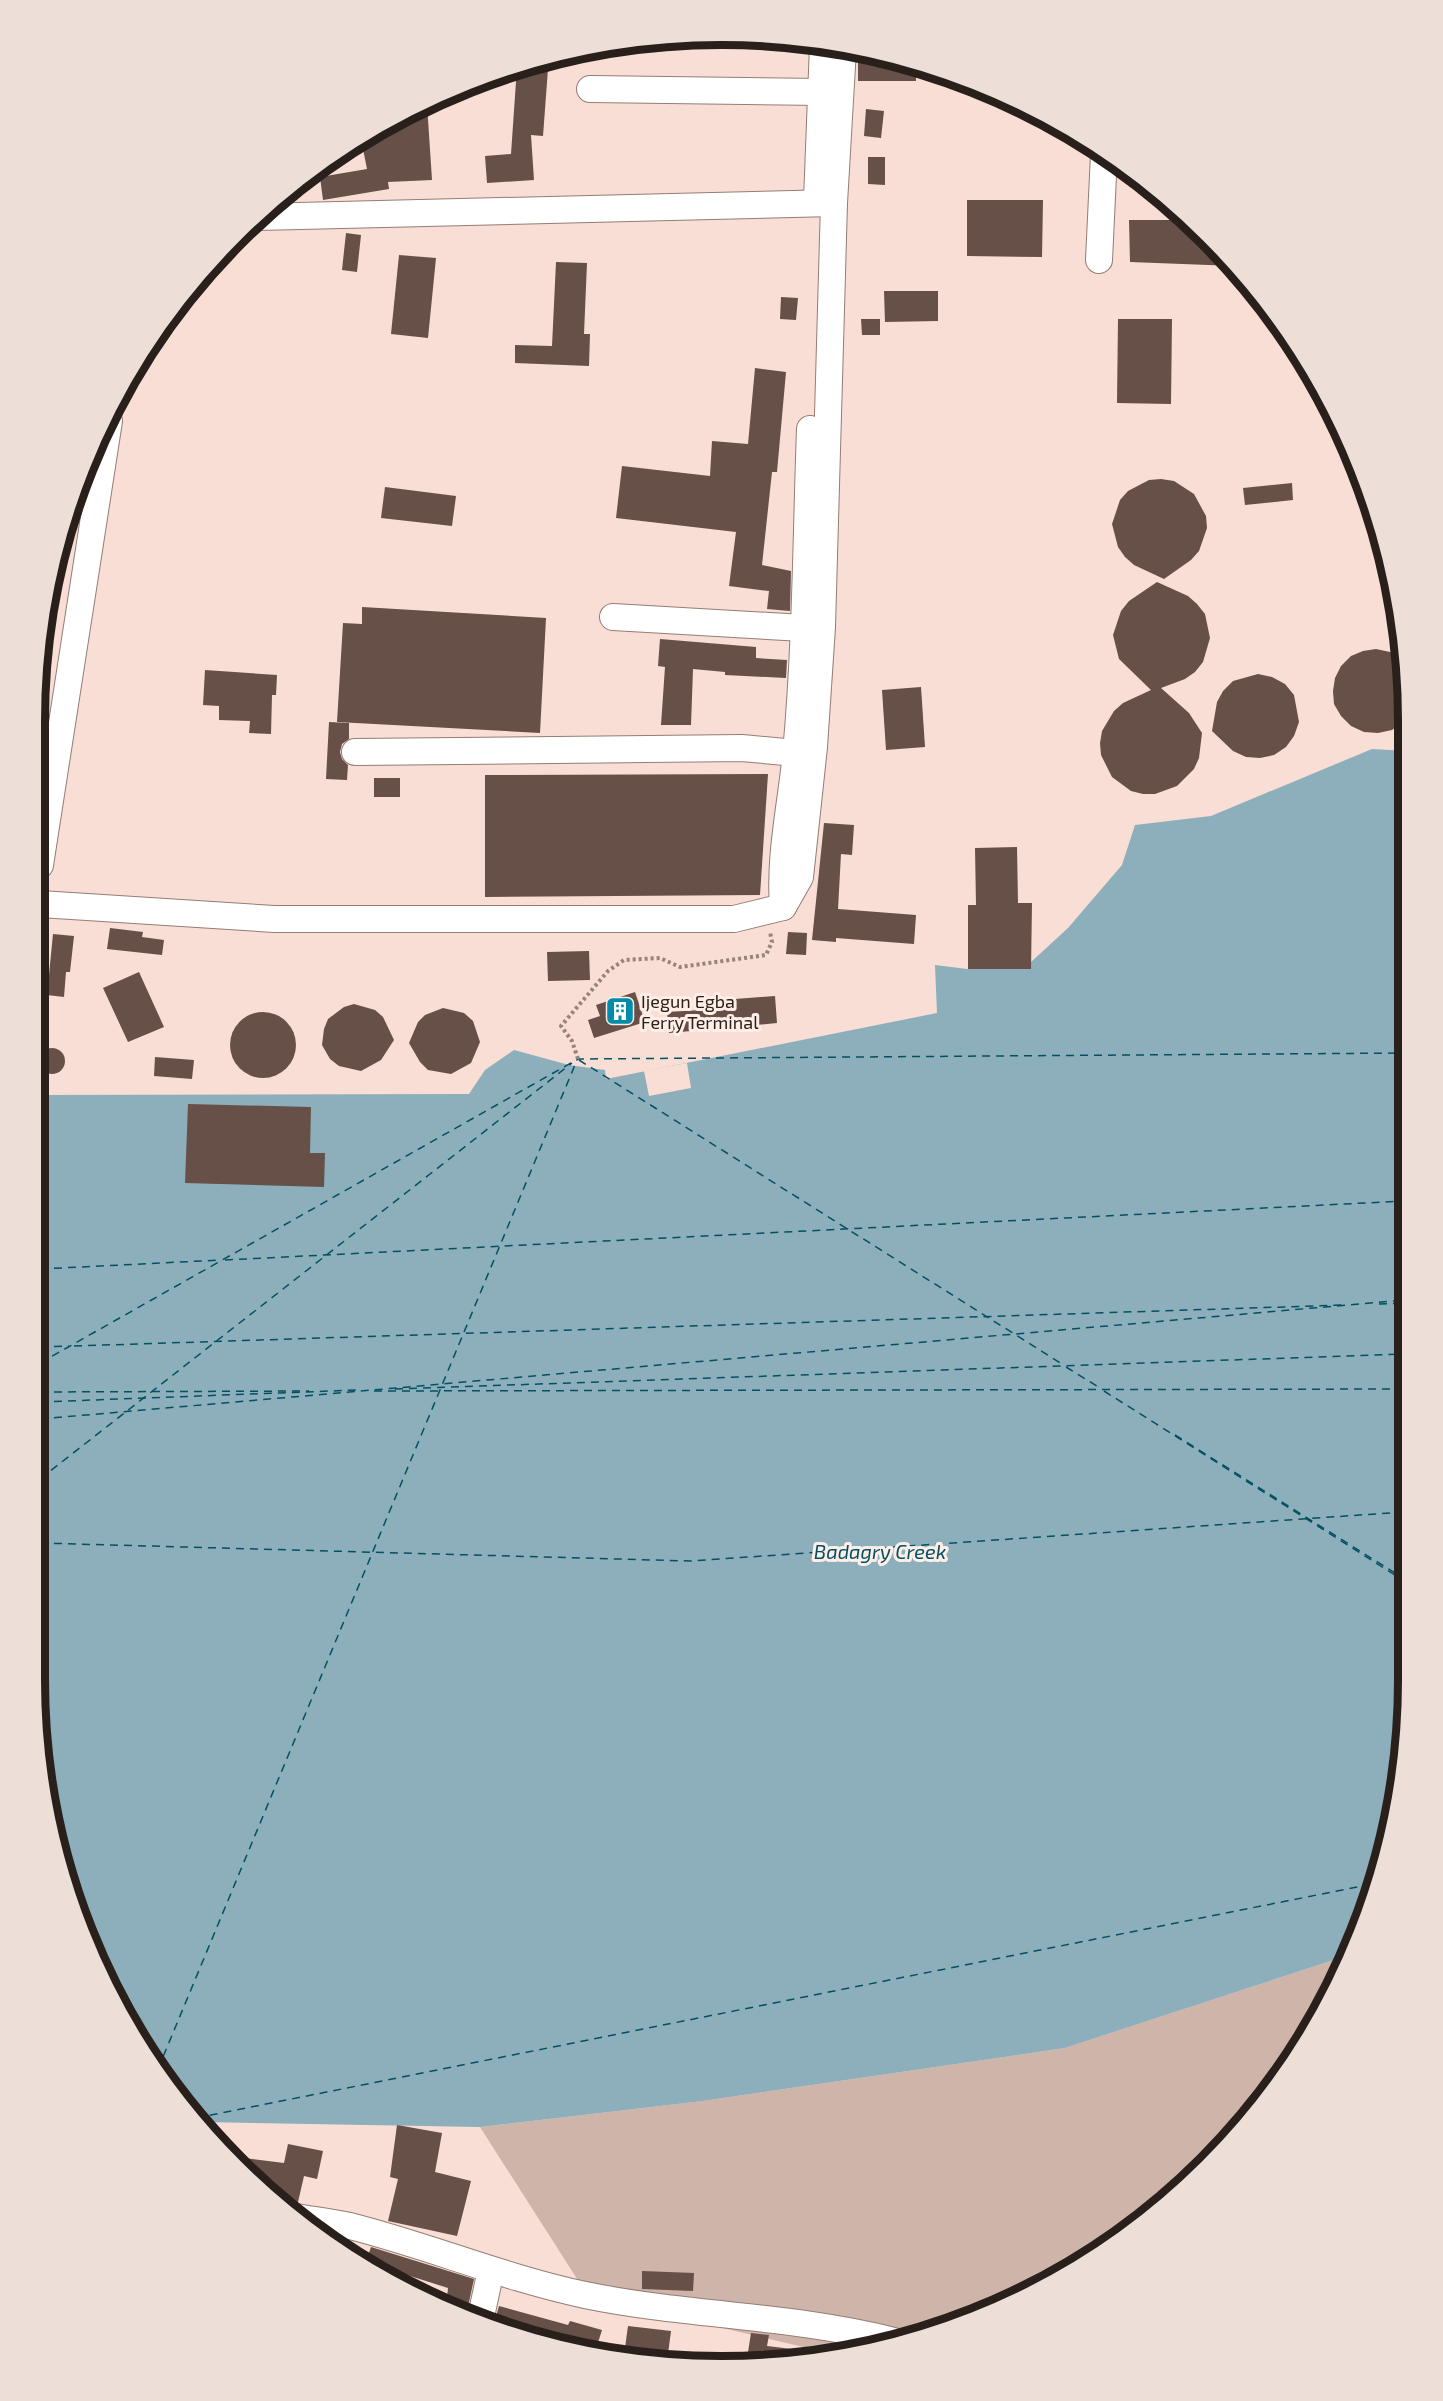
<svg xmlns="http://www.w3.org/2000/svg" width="1443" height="2401" viewBox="0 0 1443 2401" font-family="'Exo 2',sans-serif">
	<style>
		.green { fill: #cfb4aa }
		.water { fill: #8cafbb }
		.pier { fill: #f8ded4 }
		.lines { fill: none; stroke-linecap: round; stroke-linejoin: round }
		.ferry { stroke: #035062; stroke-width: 1.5; stroke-dasharray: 8 6; stroke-linecap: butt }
		.building { fill: #665048 }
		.minor-casing { stroke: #947d74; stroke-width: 28 }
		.path { stroke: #95837c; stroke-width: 4; stroke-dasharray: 3 3; stroke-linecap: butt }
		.minor { stroke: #fff; stroke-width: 26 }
		.labels { text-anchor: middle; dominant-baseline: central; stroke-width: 6; stroke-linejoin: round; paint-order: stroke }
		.poi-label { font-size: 18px; fill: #29201c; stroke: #feeee7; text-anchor: start }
		.water-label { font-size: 20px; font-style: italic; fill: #035062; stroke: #feeee7 }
		.rim { fill: none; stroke: #29201c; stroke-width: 8 }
	</style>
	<rect width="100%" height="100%" fill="#f8ded4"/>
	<path class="green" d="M1349,1955L1267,2097L1207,2166L1103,2251L942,2330L837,2355L588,2296L480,2127L703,2101L1065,2048Z"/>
	<path class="water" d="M1372,749L1407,751L1403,1769L1356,1942L1349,1955L1065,2048L703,2101L480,2127L201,2122L176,2097L106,1984L71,1900L40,1770V1095L469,1094L485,1070L514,1050L569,1065L605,1070L606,1079L937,1013L935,965L967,969L1031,962L1068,928L1122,865L1135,825L1211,816Z"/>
	<path class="pier" d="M687,1063L691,1088L649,1096L644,1071Z"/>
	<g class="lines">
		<g class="ferry">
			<path d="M579,1060L1062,1364"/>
			<path d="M225,1260L1405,1201"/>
			<path d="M40,1269L221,1260"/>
			<path d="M1379,1304L1405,1303"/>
			<path d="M74,1346L1344,1305"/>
			<path d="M40,1347L69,1346"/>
			<path d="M40,1363L578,1059L1406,1053"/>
			<path d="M1066,1367L1100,1388"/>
			<path d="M395,1389L1404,1354"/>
			<path d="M374,1391L1404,1389"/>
			<path d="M1104,1391L1403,1580"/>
			<path d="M40,1392L309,1391"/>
			<path d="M40,1402L357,1390"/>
			<path d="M40,1419L1405,1300"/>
			<path d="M1175,1435L1403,1578"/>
			<path d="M40,1479L572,1063"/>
			<path d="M40,1543L690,1561L1404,1512"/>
			<path d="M158,2069L577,1060"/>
			<path d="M196,2118L1372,1884"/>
		</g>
	</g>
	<g class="building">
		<path d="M858,51L899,58L916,64V81H858Z"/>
		<path d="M517,67L548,69L543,136L531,135L534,180L487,183L485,156L511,154Z"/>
		<path d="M427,104L432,180L388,182L389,189L323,200L320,177L367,169L361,139L378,127Z"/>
		<path d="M866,109L884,111L881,138L864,136Z"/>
		<path d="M868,157H885V185L868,184Z"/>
		<path d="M967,200H1043L1042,257L967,256Z"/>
		<path d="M1129,220H1186L1235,266L1130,262Z"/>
		<path d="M346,233L361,235L357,272L342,270Z"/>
		<path d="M399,255L436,258L428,338L391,334Z"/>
		<path d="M556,262L587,263L584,334H590L589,366L515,363V345L552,346Z"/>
		<path d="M884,291H938V321L885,322Z"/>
		<path d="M781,297L798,298L796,320L780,319Z"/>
		<path d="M861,319H880V335H862Z"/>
		<path d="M1118,319H1172L1171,404L1117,403Z"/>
		<path d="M755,368L786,372L777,472H772L762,565L791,571L790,611L767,609L769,591L729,586L736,532L616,518L622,466L710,476L712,441L748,444Z"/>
		<path d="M1161,479L1174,481L1194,494L1206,516L1207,528L1199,551L1191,560L1164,579L1134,565L1125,557L1118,547L1112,524L1120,500L1128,491L1149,480Z"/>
		<path d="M1292,483L1293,500L1245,505L1243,488Z"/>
		<path d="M385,487L456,496L452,526L381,518Z"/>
		<path d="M1157,582L1188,596L1197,604L1205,614L1210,638L1203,662L1195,672L1185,679L1161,688L1189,713L1202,733L1199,758L1194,769L1177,786L1155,794H1143L1131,791L1112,777L1101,755L1100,743L1102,731L1114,711L1123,703L1151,690L1119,659L1113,635L1121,611L1129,601Z"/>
		<path d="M362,607L546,618L540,733L337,722L343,623L362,624Z"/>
		<path d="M660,639L756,647V658L787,660L786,678L725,675V672L693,669L691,725H661L665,667L658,666Z"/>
		<path d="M1376,649L1390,652L1404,660L1407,676V718L1392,730L1378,733L1364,732L1351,726L1341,716L1334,704L1333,691L1335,678L1341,666L1351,656L1363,651Z"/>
		<path d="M205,670L277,675L276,695H272L271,734L249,733L250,721L219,720V706L203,705Z"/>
		<path d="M1258,674L1272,677L1285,684L1294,695L1299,722L1294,736L1286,747L1274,755L1260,758L1246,757L1233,751L1212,731L1217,702L1223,691L1233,681Z"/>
		<path d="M921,687L925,747L886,750L882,690Z"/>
		<path d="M329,722L349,723V739L342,744L340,752L342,759L348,765L347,780L326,779Z"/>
		<path d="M768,774L760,895L485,897V775Z"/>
		<rect x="374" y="778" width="26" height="19"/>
		<path d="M824,823L854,825L852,855L841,854L838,909L916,915L914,944L836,938V942L812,940Z"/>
		<path d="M1017,847L1018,903H1032L1031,969H968V905H976L975,848Z"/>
		<path d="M110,928L143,932L142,937L164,940L162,955L107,949Z"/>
		<path d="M788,932L807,933L806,955L786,954Z"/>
		<path d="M53,934L74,936L70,972H66L64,997L47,995Z"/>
		<path d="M589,951L590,980L548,981L547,952Z"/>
		<path d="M139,972L164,1027L128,1042L103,988Z"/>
		<path d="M635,992L645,1022L594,1038L588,1020L600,1016L596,1005Z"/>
		<path d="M775,996L777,1023L669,1033L667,1012L736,1008L735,999Z"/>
		<path d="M354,1004L375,1010L383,1017L394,1040L381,1060L361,1071L339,1066L330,1059L322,1045L324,1029L328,1019L344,1007Z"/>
		<path d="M443,1008L464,1013L473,1021L480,1042L471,1063L451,1074L428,1070L420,1062L409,1043L418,1022L425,1015Z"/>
		<circle cx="263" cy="1045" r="33"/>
		<circle cx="52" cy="1061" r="13"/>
		<path d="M155,1057L194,1060L192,1079L154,1076Z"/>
		<path d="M188,1104L311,1107L310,1153H325L324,1187L185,1183Z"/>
		<path d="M397,2125L442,2133L435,2172L471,2181L457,2236L388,2221L398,2179L390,2177Z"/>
		<path d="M288,2144L323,2151L317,2179L304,2176L298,2202L288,2205L282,2204L236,2157L284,2163Z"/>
		<path d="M371,2247L474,2279L466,2316L446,2307L448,2288L366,2262Z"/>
		<path d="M642,2271L694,2273L693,2291L642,2289Z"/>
		<path d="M499,2306L568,2325L570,2321L602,2330L595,2352L493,2327Z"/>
		<path d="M628,2326L671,2331L668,2354L625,2348Z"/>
		<path d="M751,2333L769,2335L767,2346L817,2352V2359L746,2365Z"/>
	</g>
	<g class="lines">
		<g class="minor-casing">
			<g id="minor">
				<path d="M590,89L822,92"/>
				<path d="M817,200L823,45"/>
				<path d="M258,217L834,203"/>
				<path d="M1099,260L1104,154"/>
				<path d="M613,617L803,628"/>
				<path d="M355,752L742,748L796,753"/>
				<path d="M40,865L109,421"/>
				<path d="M40,904L274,919H734L783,907L800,877L814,747L822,627L834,203L843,49"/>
				<path d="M783,907C779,855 791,805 796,753C806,645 806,537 810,429"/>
				<path d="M296,2217C314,2220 332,2222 350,2226C429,2246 505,2278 585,2295C687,2316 792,2315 894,2341"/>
				<path d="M480,2321L491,2270"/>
			</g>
		</g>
		<path class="path" d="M578,1059L572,1041L561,1026L608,971L624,960L660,958L680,967L766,955L772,942L770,932"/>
		<use href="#minor" class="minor"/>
	</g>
	<defs>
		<g id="building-square" transform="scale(1.5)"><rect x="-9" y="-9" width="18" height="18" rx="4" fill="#008caa" stroke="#feeee7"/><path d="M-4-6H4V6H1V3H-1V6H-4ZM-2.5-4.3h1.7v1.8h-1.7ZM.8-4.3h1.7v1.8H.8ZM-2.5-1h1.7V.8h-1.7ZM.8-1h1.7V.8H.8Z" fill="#fff"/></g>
	</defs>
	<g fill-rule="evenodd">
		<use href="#building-square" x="620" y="1011"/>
	</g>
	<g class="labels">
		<g class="poi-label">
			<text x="641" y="1001">Ijegun Egba<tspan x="641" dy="21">Ferry Terminal</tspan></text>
		</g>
		<g class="water-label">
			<text x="880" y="1551">Badagry Creek</text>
		</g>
	</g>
	<path d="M0 0H1443V2401H0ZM721 45H722A676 676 0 0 1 1398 721V1680A676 676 0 0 1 722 2356H721A676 676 0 0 1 45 1680V721A676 676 0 0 1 721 45Z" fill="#edded7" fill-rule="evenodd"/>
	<path class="rim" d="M721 45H722A676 676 0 0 1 1398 721V1680A676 676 0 0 1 722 2356H721A676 676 0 0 1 45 1680V721A676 676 0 0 1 721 45Z"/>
</svg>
